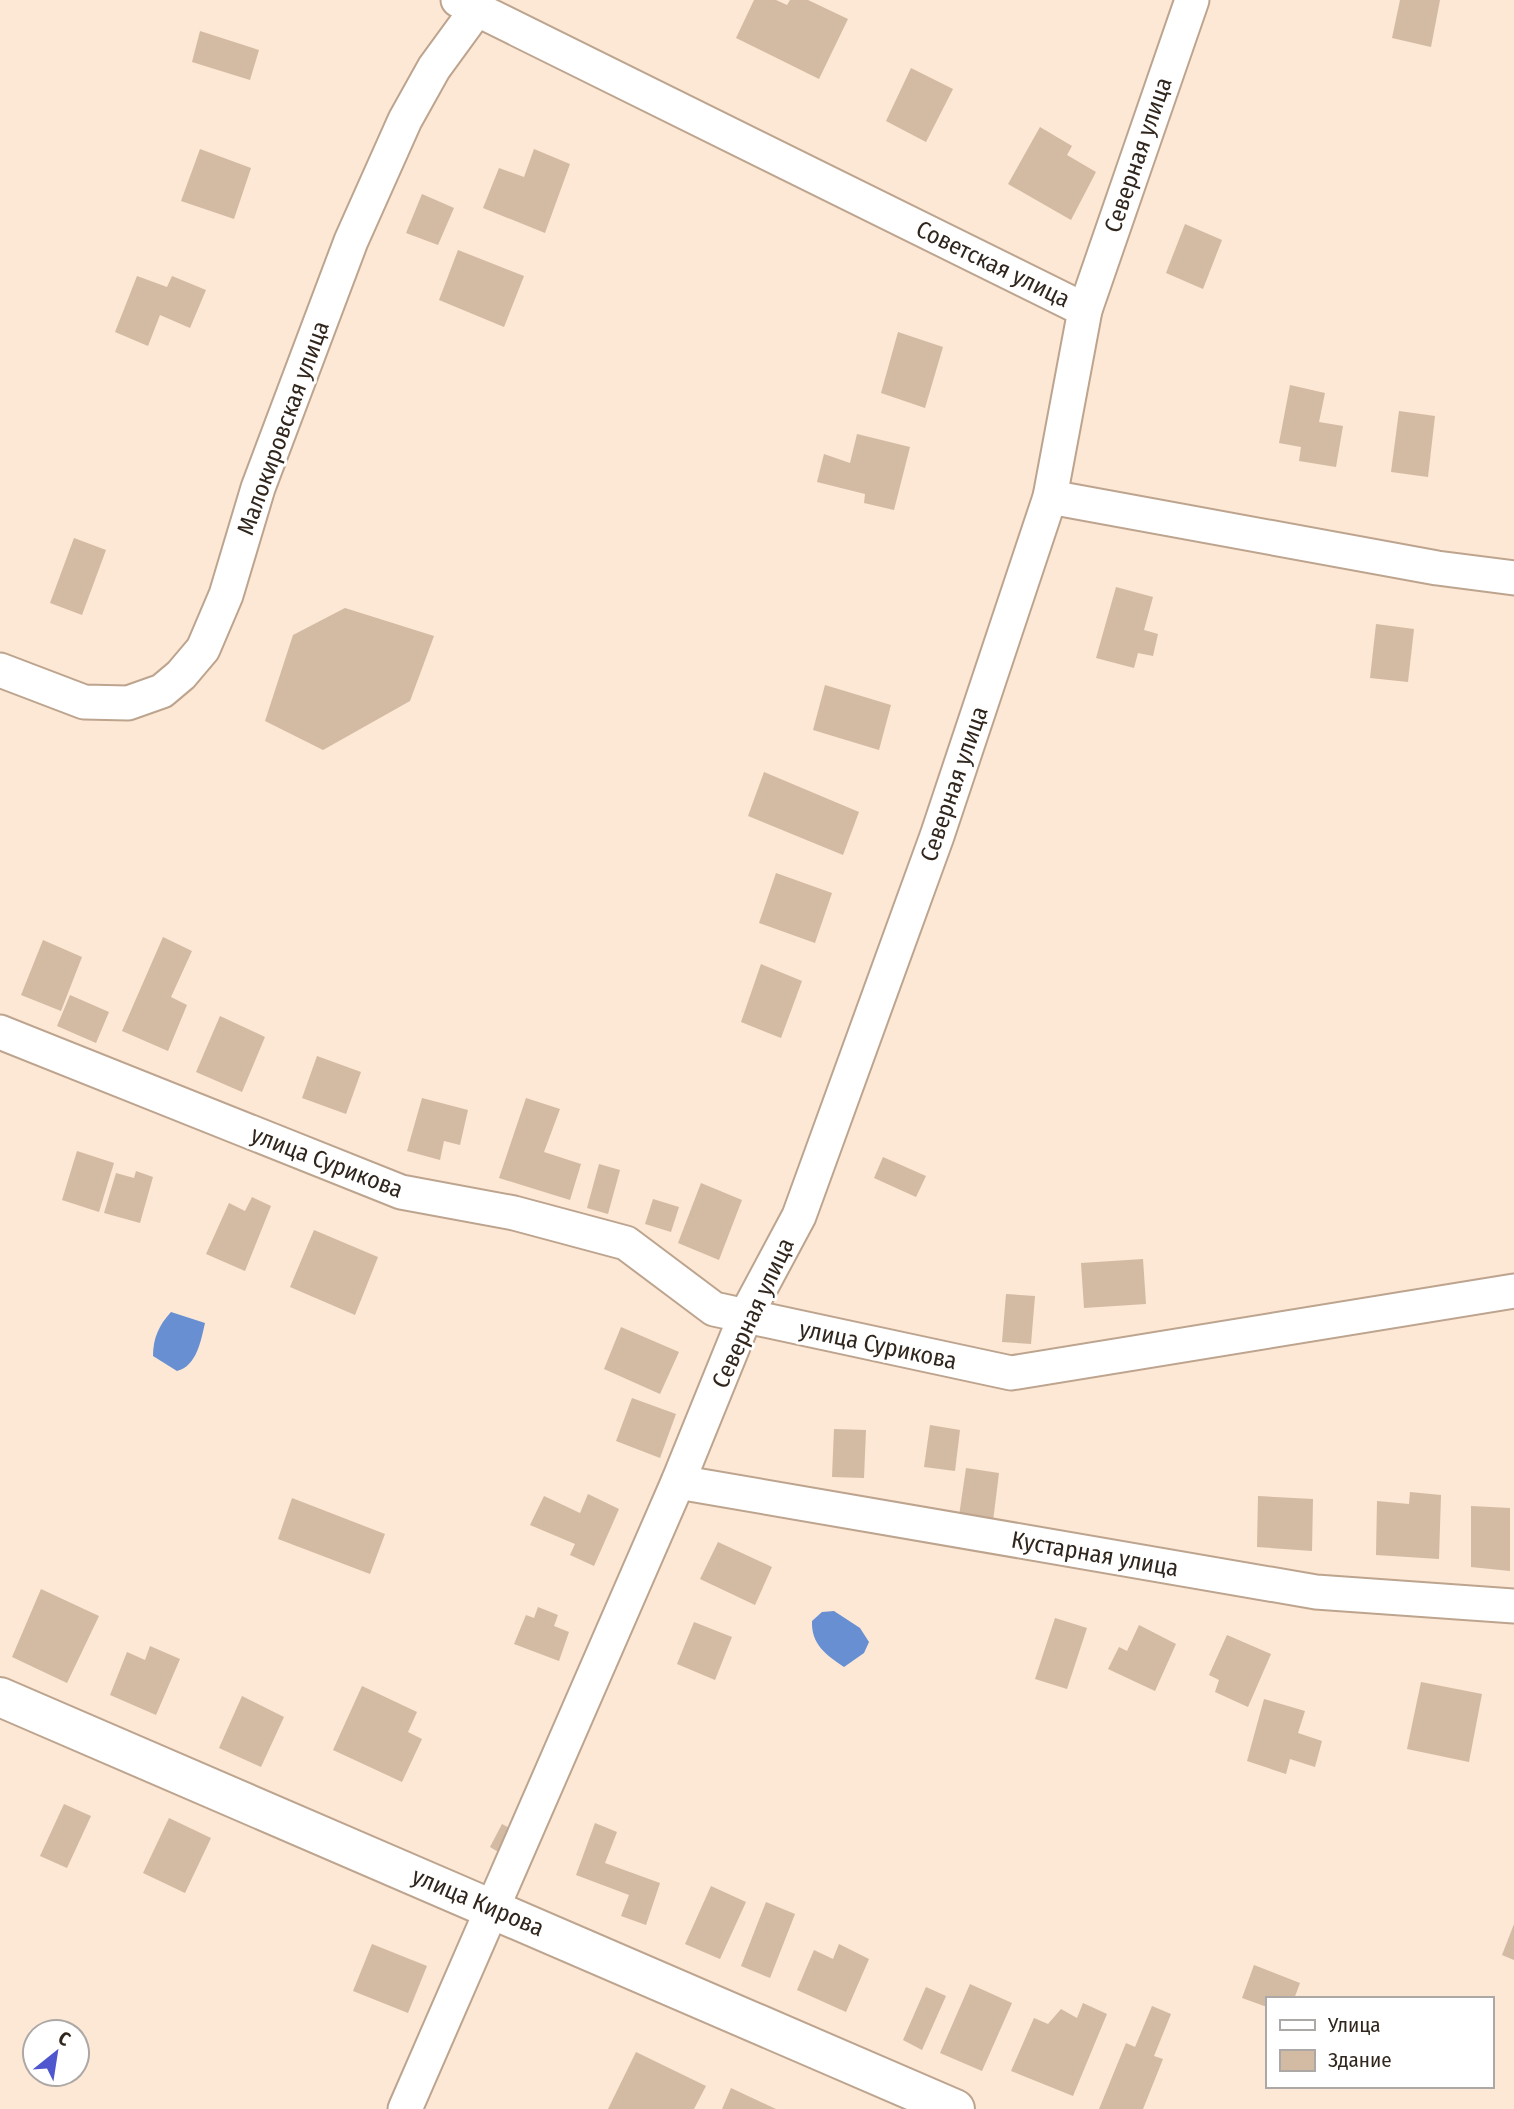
<svg xmlns="http://www.w3.org/2000/svg" width="1514" height="2109" viewBox="0 0 1514 2109" font-family="'Fira Sans Condensed',sans-serif">
	<style>
		.water { fill: #678fd2 }
		.building { fill: #d3baa3 }
		.lines { fill: none; stroke-linecap: round; stroke-linejoin: round }
		.street-casing { stroke: #bda48e; stroke-width: 37 }
		.secondary-casing { stroke: #bda48e; stroke-width: 42 }
		.street { stroke: #fff; stroke-width: 33 }
		.secondary { stroke: #fff; stroke-width: 38 }
		.labels { text-anchor: middle; dominant-baseline: central; stroke-width: 6; stroke-linejoin: round; paint-order: stroke }
		.street-label { font-size: 24px; fill: #30261d; stroke: #fff }
	</style>
	<rect width="100%" height="100%" fill="#fde7d5"/>
	<g class="water">
		<path d="M171,1312L205,1323C201,1340 197,1366 177,1371L153,1356C153,1338 159,1325 171,1312Z"/>
		<path d="M834,1611L860,1628L869,1642L864,1653L844,1667C826,1655 811,1644 812,1621L822,1612Z"/>
	</g>
	<g class="building">
		<path d="M754,0H776L787,5L790,0H808L848,19L819,79L736,38Z"/>
		<path d="M1400,0H1440L1431,47L1392,38Z"/>
		<path d="M200,31L259,50L250,80L192,62Z"/>
		<path d="M911,68L953,89L926,142L886,121Z"/>
		<path d="M1040,127L1072,146L1067,155L1096,172L1071,220L1008,184Z"/>
		<path d="M200,149L251,168L234,219L181,201Z"/>
		<path d="M534,149L570,164L545,233L483,208L499,168L524,177Z"/>
		<path d="M422,194L454,208L438,245L406,233Z"/>
		<path d="M1185,224L1222,240L1203,289L1166,273Z"/>
		<path d="M458,250L524,276L504,327L439,300Z"/>
		<path d="M137,276L167,287L172,276L206,290L190,328L160,315L148,346L115,332Z"/>
		<path d="M898,332L943,347L925,408L881,393Z"/>
		<path d="M1290,385L1325,393L1319,422L1343,426L1336,467L1299,461L1301,447L1279,443Z"/>
		<path d="M1399,411L1435,416L1428,477L1391,472Z"/>
		<path d="M857,434L910,447L894,510L864,503L865,494L817,482L824,454L850,463Z"/>
		<path d="M74,538L106,550L82,615L50,603Z"/>
		<path d="M1116,587L1153,597L1144,630L1158,634L1153,656L1138,653L1134,668L1096,658Z"/>
		<path d="M345,608L434,636L410,701L323,750L265,721L293,635Z"/>
		<path d="M1376,624L1414,629L1408,682L1370,678Z"/>
		<path d="M825,685L891,705L879,750L813,730Z"/>
		<path d="M764,772L859,812L843,855L748,816Z"/>
		<path d="M776,873L832,893L815,943L759,923Z"/>
		<path d="M163,937L192,951L171,997L187,1005L168,1051L122,1031Z"/>
		<path d="M43,940L82,957L61,1011L21,995Z"/>
		<path d="M761,964L802,981L781,1038L741,1022Z"/>
		<path d="M70,995L109,1012L96,1043L57,1026Z"/>
		<path d="M220,1016L265,1037L242,1092L196,1072Z"/>
		<path d="M317,1056L361,1072L346,1114L302,1098Z"/>
		<path d="M422,1098L468,1110L460,1145L444,1141L440,1160L407,1151Z"/>
		<path d="M526,1098L560,1109L544,1152L581,1164L570,1200L499,1178Z"/>
		<path d="M77,1151L114,1163L99,1212L62,1200Z"/>
		<path d="M883,1157L926,1176L916,1197L874,1178Z"/>
		<path d="M599,1164L620,1170L608,1214L587,1208Z"/>
		<path d="M136,1171L153,1177L140,1223L104,1213L116,1173L134,1178Z"/>
		<path d="M701,1183L742,1200L719,1260L678,1243Z"/>
		<path d="M252,1197L271,1206L245,1271L206,1254L229,1203L245,1211Z"/>
		<path d="M653,1199L679,1207L671,1232L645,1224Z"/>
		<path d="M314,1230L378,1257L355,1315L290,1287Z"/>
		<path d="M1143,1259L1146,1304L1084,1308L1081,1263Z"/>
		<path d="M1006,1294L1035,1296L1031,1344L1002,1342Z"/>
		<path d="M621,1327L679,1352L660,1394L604,1369Z"/>
		<path d="M632,1398L676,1414L660,1458L616,1441Z"/>
		<path d="M930,1425L960,1430L955,1471L924,1467Z"/>
		<path d="M834,1429L866,1430L864,1478L832,1477Z"/>
		<path d="M966,1468L999,1473L993,1521L959,1516Z"/>
		<path d="M1410,1492L1441,1495L1439,1559L1376,1555L1377,1501L1409,1504Z"/>
		<path d="M588,1494L619,1509L594,1566L570,1555L575,1544L530,1525L544,1496L580,1513Z"/>
		<path d="M1258,1496L1313,1499L1312,1551L1257,1547Z"/>
		<path d="M292,1498L385,1534L370,1574L278,1539Z"/>
		<path d="M1471,1506L1510,1508V1571L1471,1567Z"/>
		<path d="M718,1542L772,1567L755,1605L700,1579Z"/>
		<path d="M41,1589L99,1616L67,1683L12,1657Z"/>
		<path d="M538,1607L558,1615L554,1626L569,1632L559,1661L514,1644L526,1615L534,1618Z"/>
		<path d="M1055,1618L1087,1628L1067,1689L1035,1679Z"/>
		<path d="M694,1622L732,1637L715,1680L677,1664Z"/>
		<path d="M1139,1625L1176,1644L1155,1691L1108,1669L1119,1647L1127,1651Z"/>
		<path d="M1227,1635L1271,1654L1248,1707L1215,1692L1219,1680L1209,1675Z"/>
		<path d="M150,1646L180,1659L156,1715L110,1695L127,1652L145,1660Z"/>
		<path d="M1421,1682L1482,1694L1469,1762L1407,1749Z"/>
		<path d="M362,1686L417,1712L408,1732L422,1739L402,1782L333,1750Z"/>
		<path d="M242,1696L284,1717L261,1767L219,1748Z"/>
		<path d="M1264,1699L1305,1711L1298,1733L1322,1741L1315,1767L1290,1759L1286,1774L1247,1761Z"/>
		<path d="M64,1804L91,1816L67,1868L40,1856Z"/>
		<path d="M169,1818L211,1838L185,1893L143,1873Z"/>
		<path d="M595,1823L617,1832L605,1863L660,1883L646,1925L621,1916L629,1895L576,1875Z"/>
		<path d="M502,1824L513,1830L500,1853L490,1847Z"/>
		<path d="M711,1886L746,1902L720,1959L685,1944Z"/>
		<path d="M766,1902L795,1914L770,1978L741,1966Z"/>
		<path d="M1514,1924V1960L1502,1955Z"/>
		<path d="M372,1944L427,1966L408,2013L353,1991Z"/>
		<path d="M839,1944L869,1959L846,2012L797,1990L814,1950L833,1959Z"/>
		<path d="M1254,1965L1300,1983L1294,1999H1267V2007L1242,1998Z"/>
		<path d="M970,1984L1012,2003L982,2071L940,2053Z"/>
		<path d="M926,1987L946,1996L922,2050L903,2040Z"/>
		<path d="M1083,2003L1107,2014L1073,2096L1011,2071L1034,2018L1048,2024L1061,2009L1077,2018Z"/>
		<path d="M1152,2006L1171,2014L1154,2056L1163,2059L1143,2109H1099L1126,2043L1135,2047Z"/>
		<path d="M636,2052L706,2086L694,2109H608Z"/>
		<path d="M731,2088L776,2109H722Z"/>
	</g>
	<g class="lines">
		<g class="street-casing">
			<g id="street">
				<path d="M458,0L1085,310L1050,497L1437,568L1514,578"/>
				<path d="M1085,310L1192,0"/>
				<path d="M0,670L84,702L128,703L162,691L181,675L203,649L226,595L258,488L351,241L405,120L434,68L477,9"/>
				<path d="M0,1032L401,1192L514,1213L626,1243L714,1309L1011,1373L1514,1291"/>
				<path d="M678,1482L1316,1592L1514,1606"/>
				<path d="M405,2109L678,1482L745,1317L799,1216L937,836L1050,497"/>
			</g>
		</g>
		<g class="secondary-casing">
			<path id="secondary" d="M0,1697L955,2109"/>
		</g>
		<use href="#street" class="street"/>
		<use href="#secondary" class="secondary"/>
	</g>
	<g class="labels">
		<g class="street-label">
			<text transform="translate(1138 155) rotate(-71)">Северная улица</text>
			<text transform="translate(993 264) rotate(26)">Советская улица</text>
			<text transform="translate(283 428) rotate(-70)">Малокировская улица</text>
			<text transform="translate(954 784) rotate(-71)">Северная улица</text>
			<text transform="translate(327 1162) rotate(21)">улица Сурикова</text>
			<text transform="translate(753 1313) rotate(-65)">Северная улица</text>
			<text transform="translate(878 1345) rotate(12)">улица Сурикова</text>
			<text transform="translate(1095 1554) rotate(10)">Кустарная улица</text>
			<text transform="translate(478 1902) rotate(23)">улица Кирова</text>
		</g>
	</g>
	<rect x="1266" y="1997" width="228" height="91" fill="#ffffff" stroke="#aca8a5" stroke-width="2"/>
	<rect x="1280" y="2020" width="35" height="10" fill="#ffffff" stroke="#aca8a5" stroke-width="2"/>
	<text x="1328" y="2032" font-size="21" fill="#30261d">Улица</text>
	<rect x="1280" y="2050" width="35" height="21" fill="#d3baa3" stroke="#aca8a5" stroke-width="2"/>
	<text x="1328" y="2067" font-size="21" fill="#30261d">Здание</text>
	<g transform="translate(56 2053) rotate(30)"><circle r="33" fill="#ffffff" stroke="#aca8a5" stroke-width="2"/>
	<path d="M0-5L12 26L0 18L-12 26Z" fill="#4e57cd"/>
	<text y="-10" font-size="19" font-weight="bold" text-anchor="middle" fill="#30261d">С</text>
	</g>
</svg>
